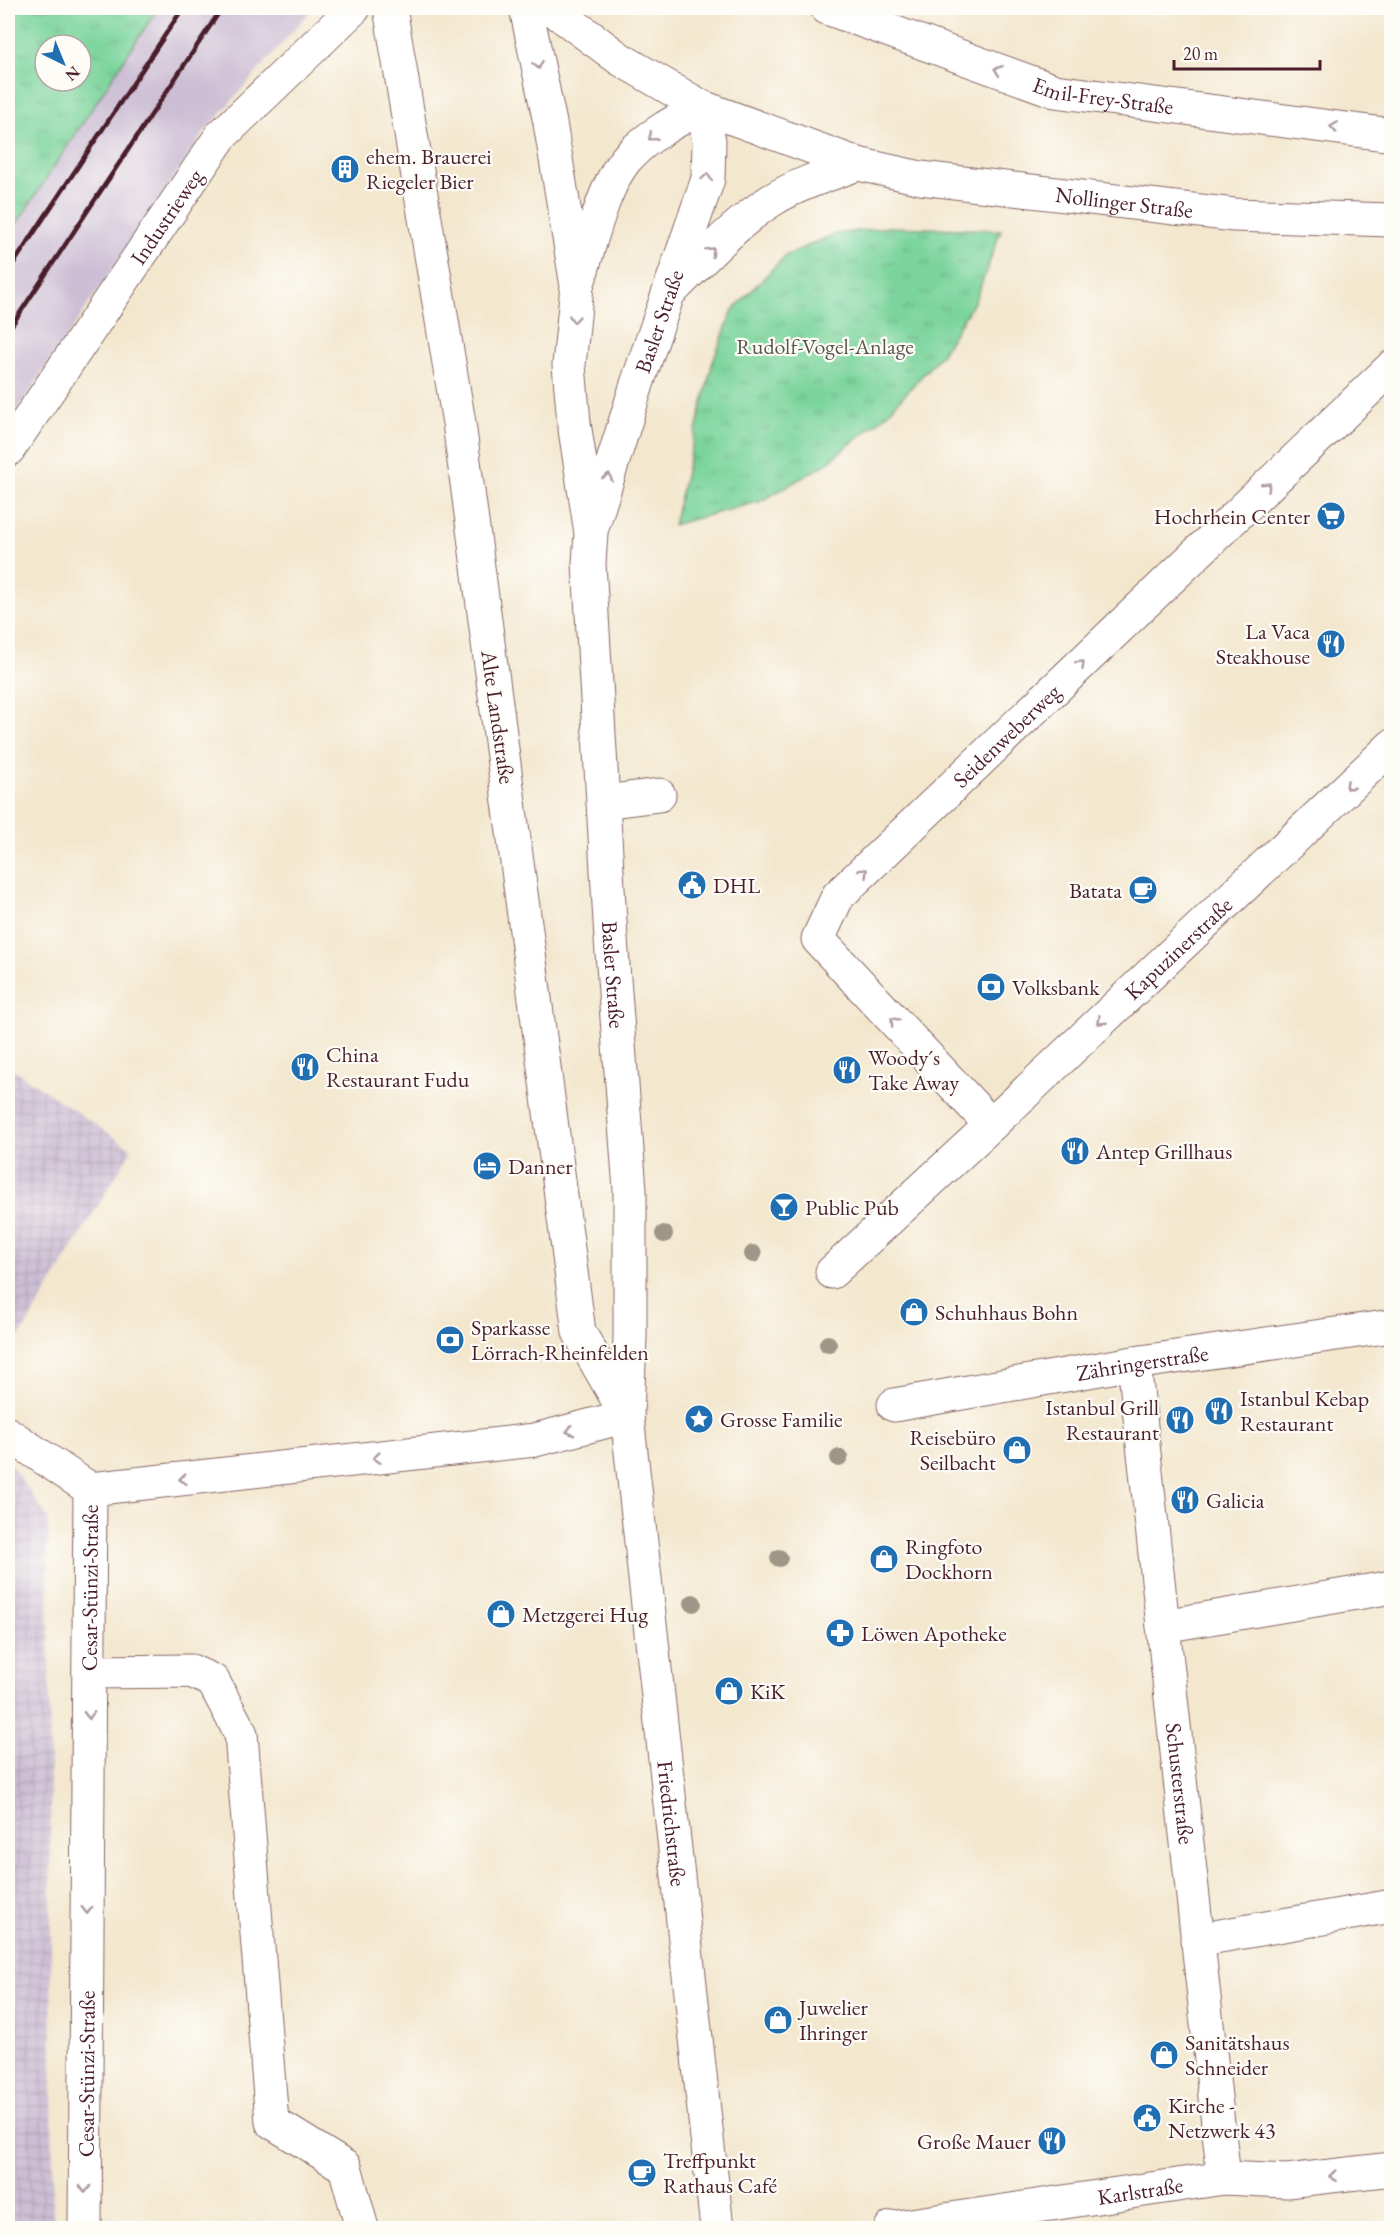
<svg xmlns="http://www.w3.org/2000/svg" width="1399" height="2236" viewBox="0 0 1399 2236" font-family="'EB Garamond',serif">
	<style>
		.industrial { fill: url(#industrial-grid) }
		.railway { fill: #ccbed4 }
		.grass { fill: url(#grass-tufts); stroke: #627a63; stroke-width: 1.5; fill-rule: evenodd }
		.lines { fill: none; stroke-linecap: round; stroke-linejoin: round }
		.minor-casing { stroke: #856564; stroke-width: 35 }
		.major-casing { stroke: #856564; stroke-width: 35 }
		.minor { stroke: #fff; stroke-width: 33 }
		.major { stroke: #fff; stroke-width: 33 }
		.rail { stroke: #4a1f2b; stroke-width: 4.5 }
		.tree { fill: #9e9787 }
		.oneway { stroke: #ae9aa0 }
		.labels { text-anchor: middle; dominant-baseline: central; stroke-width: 4.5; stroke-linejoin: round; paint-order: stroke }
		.street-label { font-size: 22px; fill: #4a1f2b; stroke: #fdfcf7 }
		.poi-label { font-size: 22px; fill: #4a1f2b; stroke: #fdfcf7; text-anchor: start }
		.park-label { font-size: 22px; fill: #58554d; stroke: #fdfcf7 }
	</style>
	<defs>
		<pattern id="industrial-grid" width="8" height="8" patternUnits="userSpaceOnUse" patternTransform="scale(1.5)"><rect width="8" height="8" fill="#ccbed4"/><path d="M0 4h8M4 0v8" fill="none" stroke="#b1a3b6"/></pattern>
		<pattern id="grass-tufts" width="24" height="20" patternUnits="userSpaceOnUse" patternTransform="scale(1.5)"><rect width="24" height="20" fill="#7ad49b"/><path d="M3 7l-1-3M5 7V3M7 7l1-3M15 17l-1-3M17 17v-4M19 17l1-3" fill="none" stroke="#6bb686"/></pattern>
	</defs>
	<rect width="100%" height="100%" fill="#fdfcf7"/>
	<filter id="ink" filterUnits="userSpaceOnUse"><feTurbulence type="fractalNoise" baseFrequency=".0167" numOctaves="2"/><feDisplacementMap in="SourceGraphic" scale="12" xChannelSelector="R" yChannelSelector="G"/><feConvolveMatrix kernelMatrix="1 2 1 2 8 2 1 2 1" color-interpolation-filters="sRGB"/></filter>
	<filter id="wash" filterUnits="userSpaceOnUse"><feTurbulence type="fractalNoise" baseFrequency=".008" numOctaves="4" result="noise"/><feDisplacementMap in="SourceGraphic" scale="24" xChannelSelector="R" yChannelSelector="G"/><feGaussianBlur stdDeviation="1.35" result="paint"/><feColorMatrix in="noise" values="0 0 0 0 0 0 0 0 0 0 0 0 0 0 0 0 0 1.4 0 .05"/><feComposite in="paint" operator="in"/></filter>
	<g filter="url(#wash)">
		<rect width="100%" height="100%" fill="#f3e7ce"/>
		<g class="industrial">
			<path d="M8,1066L132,1149L8,1356Z"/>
			<path d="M8,1461L48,1518L53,2228H8Z"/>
		</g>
		<path class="railway" d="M158,8H313L203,134L8,424V237Z"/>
		<g class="grass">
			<path d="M8,8H158L8,237ZM45,45H81V81H45Z"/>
			<path d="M889,227L1001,230L976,299L940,356L884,417L823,466L761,501L673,525L713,361L733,310L785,256L835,234Z"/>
		</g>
	</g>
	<g filter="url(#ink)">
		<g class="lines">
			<g class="minor-casing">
				<g id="minor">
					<path id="s1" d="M827,8L1055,91L1392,135"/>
					<path id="s2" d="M8,450L221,136L354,8"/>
					<path d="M603,802L659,795"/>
					<path id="s3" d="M991,1125L818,939L838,896L1392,367"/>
					<path id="s4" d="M832,1272L991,1125L1392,746"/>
					<path id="s5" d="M1134,1363L1224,2178"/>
					<path id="s6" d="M894,1405L1134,1363L1392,1326"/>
					<path d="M8,1434L90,1489"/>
					<path d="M90,1489L535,1440L627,1416L579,1332L459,423L390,8"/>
					<path d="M1163,1626L1392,1587"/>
					<path d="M89,1672L191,1671L213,1681L241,1734L272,2122L345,2167L362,2228"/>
					<path d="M1197,1940L1392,1906"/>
					<path id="s7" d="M85,2228L90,1489"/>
					<path id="s8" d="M891,2228L1224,2178L1287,2181L1392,2169"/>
				</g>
			</g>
			<g class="major-casing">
				<g id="major">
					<path id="s9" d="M526,8L550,123L577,286L569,365L574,423L591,533L589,563L611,939L630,1190V1337L627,1416L717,2228"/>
					<path id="s10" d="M551,8L620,59L702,107L858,164L921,178L1234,215L1392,220"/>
					<path d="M579,280C590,245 604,182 629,156C650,134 676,121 702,107"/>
					<path d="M675,287C704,258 737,222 772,200C798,184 830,174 858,164"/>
					<path id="s11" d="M593,525L638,381L708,179L709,141L702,107"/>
				</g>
			</g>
			<use href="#minor" class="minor"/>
			<use href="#major" class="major"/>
			<g class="rail">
				<path d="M8,272L183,8"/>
				<path d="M8,331L222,8"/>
			</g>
		</g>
		<g class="tree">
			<circle cx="664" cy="1234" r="9"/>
			<circle cx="753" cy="1254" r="9"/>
			<circle cx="828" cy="1344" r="9"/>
			<circle cx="839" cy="1458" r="9"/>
			<circle cx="779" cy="1558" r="9"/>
			<circle cx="693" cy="1603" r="9"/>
		</g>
		<defs><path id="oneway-chevron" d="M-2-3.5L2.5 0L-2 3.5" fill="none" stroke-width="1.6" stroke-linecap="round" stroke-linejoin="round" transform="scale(1.5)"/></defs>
		<g class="oneway">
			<use href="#oneway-chevron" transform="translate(538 65) rotate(78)"/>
			<use href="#oneway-chevron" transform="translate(998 70) rotate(-160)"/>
			<use href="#oneway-chevron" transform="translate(1334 127) rotate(-172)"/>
			<use href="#oneway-chevron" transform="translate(652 137) rotate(140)"/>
			<use href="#oneway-chevron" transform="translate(707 177) rotate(-82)"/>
			<use href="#oneway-chevron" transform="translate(711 251) rotate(-45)"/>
			<use href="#oneway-chevron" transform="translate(574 319) rotate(96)"/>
			<use href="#oneway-chevron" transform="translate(608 477) rotate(-73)"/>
			<use href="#oneway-chevron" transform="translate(1267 486) rotate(-44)"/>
			<use href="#oneway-chevron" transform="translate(1081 664) rotate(-44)"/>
			<use href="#oneway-chevron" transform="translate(1349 786) rotate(137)"/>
			<use href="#oneway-chevron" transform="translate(864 872) rotate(-44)"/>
			<use href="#oneway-chevron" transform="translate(894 1021) rotate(-133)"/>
			<use href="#oneway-chevron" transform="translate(1101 1021) rotate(136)"/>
			<use href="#oneway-chevron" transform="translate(570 1431) rotate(165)"/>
			<use href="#oneway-chevron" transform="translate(377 1458) rotate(174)"/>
			<use href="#oneway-chevron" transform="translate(183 1479) rotate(174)"/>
			<use href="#oneway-chevron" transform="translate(89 1715) rotate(90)"/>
			<use href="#oneway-chevron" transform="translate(87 1910) rotate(90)"/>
			<use href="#oneway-chevron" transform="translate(1333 2176) rotate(173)"/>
			<use href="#oneway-chevron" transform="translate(85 2189) rotate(90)"/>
		</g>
	</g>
	<defs>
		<g id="building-disc" transform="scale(1.5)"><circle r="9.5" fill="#1f6fb2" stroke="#fdfcf7"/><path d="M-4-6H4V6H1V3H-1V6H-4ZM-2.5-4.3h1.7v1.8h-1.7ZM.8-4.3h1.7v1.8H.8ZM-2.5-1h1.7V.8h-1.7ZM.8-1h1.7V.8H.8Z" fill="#fff"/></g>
		<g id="supermarket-disc" transform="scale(1.5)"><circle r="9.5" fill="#1f6fb2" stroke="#fdfcf7"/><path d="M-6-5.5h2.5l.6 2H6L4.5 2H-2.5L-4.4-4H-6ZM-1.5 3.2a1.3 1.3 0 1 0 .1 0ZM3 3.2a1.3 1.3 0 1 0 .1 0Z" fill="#fff"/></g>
		<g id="restaurant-disc" transform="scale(1.5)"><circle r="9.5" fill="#1f6fb2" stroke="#fdfcf7"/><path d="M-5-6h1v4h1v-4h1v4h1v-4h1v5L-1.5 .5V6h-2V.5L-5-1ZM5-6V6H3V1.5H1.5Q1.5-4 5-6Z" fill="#fff"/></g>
		<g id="civic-disc" transform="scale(1.5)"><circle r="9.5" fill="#1f6fb2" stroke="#fdfcf7"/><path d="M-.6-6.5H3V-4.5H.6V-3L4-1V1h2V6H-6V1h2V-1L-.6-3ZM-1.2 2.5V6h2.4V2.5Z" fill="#fff"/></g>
		<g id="cafe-disc" transform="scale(1.5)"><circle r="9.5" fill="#1f6fb2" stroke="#fdfcf7"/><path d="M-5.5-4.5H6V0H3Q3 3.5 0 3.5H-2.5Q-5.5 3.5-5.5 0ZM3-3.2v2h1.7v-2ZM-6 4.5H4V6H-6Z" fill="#fff"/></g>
		<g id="bank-disc" transform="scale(1.5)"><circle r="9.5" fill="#1f6fb2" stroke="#fdfcf7"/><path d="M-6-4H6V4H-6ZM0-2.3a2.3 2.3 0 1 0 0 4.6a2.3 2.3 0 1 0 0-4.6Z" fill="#fff"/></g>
		<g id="hotel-disc" transform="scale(1.5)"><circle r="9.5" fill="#1f6fb2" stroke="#fdfcf7"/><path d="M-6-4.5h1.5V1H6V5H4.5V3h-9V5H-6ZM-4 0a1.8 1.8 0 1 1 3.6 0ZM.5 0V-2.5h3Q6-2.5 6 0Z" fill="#fff"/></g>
		<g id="bar-disc" transform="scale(1.5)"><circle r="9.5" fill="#1f6fb2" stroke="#fdfcf7"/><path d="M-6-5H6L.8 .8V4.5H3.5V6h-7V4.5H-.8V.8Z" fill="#fff"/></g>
		<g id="shop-disc" transform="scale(1.5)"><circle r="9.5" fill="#1f6fb2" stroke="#fdfcf7"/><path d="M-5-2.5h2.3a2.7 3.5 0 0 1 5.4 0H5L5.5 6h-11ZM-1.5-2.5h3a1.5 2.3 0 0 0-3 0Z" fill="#fff"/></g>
		<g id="sight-disc" transform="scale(1.5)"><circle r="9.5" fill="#1f6fb2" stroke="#fdfcf7"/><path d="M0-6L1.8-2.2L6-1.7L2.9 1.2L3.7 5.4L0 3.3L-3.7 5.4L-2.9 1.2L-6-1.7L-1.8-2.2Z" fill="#fff"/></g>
		<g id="pharmacy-disc" transform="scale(1.5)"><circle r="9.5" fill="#1f6fb2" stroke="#fdfcf7"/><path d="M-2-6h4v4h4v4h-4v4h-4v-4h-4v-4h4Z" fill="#fff"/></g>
	</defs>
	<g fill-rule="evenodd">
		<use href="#building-disc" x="345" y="169"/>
		<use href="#supermarket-disc" x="1331" y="516"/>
		<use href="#restaurant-disc" x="1331" y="644"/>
		<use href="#civic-disc" x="692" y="885"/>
		<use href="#cafe-disc" x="1143" y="890"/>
		<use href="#bank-disc" x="991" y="987"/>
		<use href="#restaurant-disc" x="305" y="1067"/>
		<use href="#restaurant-disc" x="847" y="1070"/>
		<use href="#restaurant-disc" x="1075" y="1151"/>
		<use href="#hotel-disc" x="487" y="1166"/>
		<use href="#bar-disc" x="784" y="1207"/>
		<use href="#shop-disc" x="914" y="1312"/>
		<use href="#bank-disc" x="450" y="1340"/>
		<use href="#restaurant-disc" x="1219" y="1411"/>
		<use href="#sight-disc" x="699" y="1419"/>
		<use href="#restaurant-disc" x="1180" y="1420"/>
		<use href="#shop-disc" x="1017" y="1450"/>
		<use href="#restaurant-disc" x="1185" y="1500"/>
		<use href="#shop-disc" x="884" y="1559"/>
		<use href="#shop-disc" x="501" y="1614"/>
		<use href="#pharmacy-disc" x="840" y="1633"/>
		<use href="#shop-disc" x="729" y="1691"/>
		<use href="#shop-disc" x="778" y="2020"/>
		<use href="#shop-disc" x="1164" y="2055"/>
		<use href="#civic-disc" x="1147" y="2118"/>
		<use href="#restaurant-disc" x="1052" y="2141"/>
		<use href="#cafe-disc" x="642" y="2173"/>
	</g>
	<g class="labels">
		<g class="street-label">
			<text stroke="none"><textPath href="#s1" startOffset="291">Emil-Frey-Straße</textPath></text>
			<text stroke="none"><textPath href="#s10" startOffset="616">Nollinger Straße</textPath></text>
			<text stroke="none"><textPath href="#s2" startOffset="282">Industrieweg</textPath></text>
			<text stroke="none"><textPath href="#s11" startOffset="214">Basler Straße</textPath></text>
			<text transform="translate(498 717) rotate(82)">Alte Landstraße</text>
			<text stroke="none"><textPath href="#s3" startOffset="534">Seidenweberweg</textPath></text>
			<text stroke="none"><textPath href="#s4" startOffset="474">Kapuzinerstraße</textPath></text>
			<text stroke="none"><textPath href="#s9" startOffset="974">Basler Straße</textPath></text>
			<text stroke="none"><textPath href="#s6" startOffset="252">Zähringerstraße</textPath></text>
			<text stroke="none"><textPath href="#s7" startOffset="640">Cesar-Stünzi-Straße</textPath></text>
			<text stroke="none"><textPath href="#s5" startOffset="423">Schusterstraße</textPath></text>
			<text stroke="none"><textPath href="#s9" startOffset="1826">Friedrichstraße</textPath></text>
			<text stroke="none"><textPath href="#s7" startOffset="154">Cesar-Stünzi-Straße</textPath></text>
			<text stroke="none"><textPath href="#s8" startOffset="252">Karlstraße</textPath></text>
		</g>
		<g class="poi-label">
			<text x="366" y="156">ehem. Brauerei<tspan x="366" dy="25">Riegeler Bier</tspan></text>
			<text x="1310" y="516" text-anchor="end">Hochrhein Center</text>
			<text x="1310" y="631" text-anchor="end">La Vaca<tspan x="1310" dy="25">Steakhouse</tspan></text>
			<text x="713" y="885">DHL</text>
			<text x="1122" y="890" text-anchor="end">Batata</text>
			<text x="1012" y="987">Volksbank</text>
			<text x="326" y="1054">China<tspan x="326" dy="25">Restaurant Fudu</tspan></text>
			<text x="868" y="1057">Woody´s<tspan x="868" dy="25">Take Away</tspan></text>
			<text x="1096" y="1151">Antep Grillhaus</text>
			<text x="508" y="1166">Danner</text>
			<text x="805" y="1207">Public Pub</text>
			<text x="935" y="1312">Schuhhaus Bohn</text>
			<text x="471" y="1327">Sparkasse<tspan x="471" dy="25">Lörrach-Rheinfelden</tspan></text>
			<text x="1240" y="1398">Istanbul Kebap<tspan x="1240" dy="25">Restaurant</tspan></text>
			<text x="1159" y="1407" text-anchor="end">Istanbul Grill<tspan x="1159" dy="25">Restaurant</tspan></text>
			<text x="720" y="1419">Grosse Familie</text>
			<text x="996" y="1437" text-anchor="end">Reisebüro<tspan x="996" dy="25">Seilbacht</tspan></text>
			<text x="1206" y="1500">Galicia</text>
			<text x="905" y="1546">Ringfoto<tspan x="905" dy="25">Dockhorn</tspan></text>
			<text x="522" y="1614">Metzgerei Hug</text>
			<text x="861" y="1633">Löwen Apotheke</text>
			<text x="750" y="1691">KiK</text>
			<text x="799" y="2007">Juwelier<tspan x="799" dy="25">Ihringer</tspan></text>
			<text x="1185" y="2042">Sanitätshaus<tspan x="1185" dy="25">Schneider</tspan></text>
			<text x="1168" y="2105">Kirche -<tspan x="1168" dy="25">Netzwerk 43</tspan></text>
			<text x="1031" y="2141" text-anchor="end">Große Mauer</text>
			<text x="663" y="2160">Treffpunkt<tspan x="663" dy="25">Rathaus Café</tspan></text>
		</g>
		<g class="park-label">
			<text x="825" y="346">Rudolf-Vogel-Anlage</text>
		</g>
	</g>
	<rect width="1399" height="2236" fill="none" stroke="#fdfcf7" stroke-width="30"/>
	<g transform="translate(63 63) rotate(137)"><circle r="28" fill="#fdfcf7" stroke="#b5a4a5" stroke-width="1.5"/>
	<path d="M0-4.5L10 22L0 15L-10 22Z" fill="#1f6fb2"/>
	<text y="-9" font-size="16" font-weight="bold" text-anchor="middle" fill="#4a1f2b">N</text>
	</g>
	<path d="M1174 60v9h146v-9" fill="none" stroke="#4a1f2b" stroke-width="3"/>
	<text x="1183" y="60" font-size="18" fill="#4a1f2b" stroke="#fdfcf7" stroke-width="4.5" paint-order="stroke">20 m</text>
</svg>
